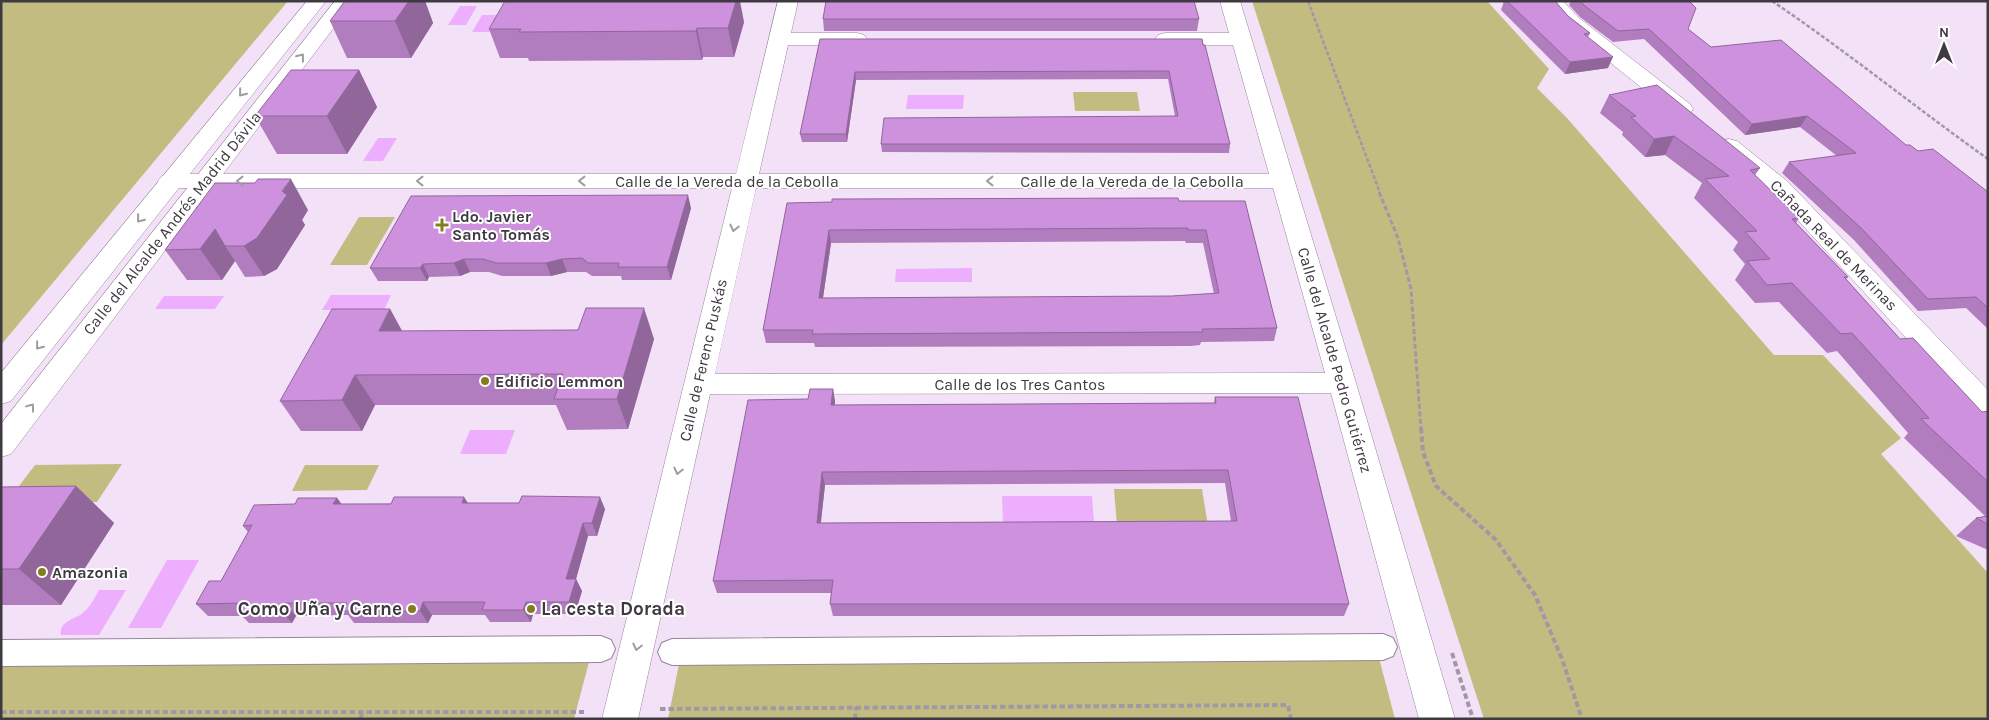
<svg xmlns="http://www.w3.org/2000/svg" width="1989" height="720" viewBox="0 0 1989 720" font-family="Karla,sans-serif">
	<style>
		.green { fill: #c2bc80 }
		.water { fill: #edaffd }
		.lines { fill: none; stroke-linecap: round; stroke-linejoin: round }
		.pedestrian-casing { stroke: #958699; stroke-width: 2 }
		.minor-casing { stroke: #958699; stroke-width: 1 }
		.secondary-casing { stroke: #958699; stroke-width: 1 }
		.path-far2 { stroke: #a397a6; stroke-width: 2.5; stroke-dasharray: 4 2; stroke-linecap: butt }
		.path-far1 { stroke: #a397a6; stroke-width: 3; stroke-dasharray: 5 2.5; stroke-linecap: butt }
		.path { stroke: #a397a6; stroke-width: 4; stroke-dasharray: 5.5 3; stroke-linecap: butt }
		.pedestrian { fill: #fff; fill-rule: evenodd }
		.minor { fill: #fff; fill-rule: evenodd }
		.secondary { fill: #fff; fill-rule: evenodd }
		.wall { fill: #b17dbe; fill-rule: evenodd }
		.shaded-wall { fill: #90669b }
		.building { fill: #ce91dd; stroke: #90669b; fill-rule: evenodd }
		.oneway { stroke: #9f9ca0 }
		.poi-dot { fill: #857c21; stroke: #fff; stroke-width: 2 }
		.labels { text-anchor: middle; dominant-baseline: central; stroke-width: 4; stroke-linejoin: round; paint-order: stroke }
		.street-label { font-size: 16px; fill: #3f3941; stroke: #fff }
		.poi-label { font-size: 16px; font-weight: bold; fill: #3f3941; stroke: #fff; text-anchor: start }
		.near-poi-label { font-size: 19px; font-weight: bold; fill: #3f3941; stroke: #fff; text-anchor: end }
	</style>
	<rect width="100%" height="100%" fill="#f3e2f7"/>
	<g class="green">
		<path d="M1,1H288L1,345Z"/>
		<path d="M1252,1H1487L1549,69L1537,88L1567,118L1774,355H1823L1901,438L1881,454L1988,573V719H1484Z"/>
		<path d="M1073,92H1137L1140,111H1075Z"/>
		<path d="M359,217H395L367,265H330Z"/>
		<path d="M122,464L97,502H7L35,465Z"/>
		<path d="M305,465H379L367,490L292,491Z"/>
		<path d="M1114,489H1202L1208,526H1117Z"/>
		<path d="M1373,635L1395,719H668L684,639Z"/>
		<path d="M595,639L574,719H1V642Z"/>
	</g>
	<g class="water">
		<path d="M460,6H477L466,25H448Z"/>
		<path d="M482,15H499L490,32H472Z"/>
		<path d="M908,95H964L963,109H906Z"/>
		<path d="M378,138H397L383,161H363Z"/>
		<path d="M972,268V282H895L896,269Z"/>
		<path d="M331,295H391L384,310H322Z"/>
		<path d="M164,296H224L215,309H155Z"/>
		<path d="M470,430H515L506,454H460Z"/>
		<path d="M1002,496H1092L1094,522H1003Z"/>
		<path d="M167,560H199L161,628H128Z"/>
		<path d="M99,590H126L99,635H61C59,619 77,620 85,611C91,606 95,597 99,590Z"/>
	</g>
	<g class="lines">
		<g class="pedestrian-casing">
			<g id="pedestrian">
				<path d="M1383,634L1393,638L1397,647L1393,656L1383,660L672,665L662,661L658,652L662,643L672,639Z"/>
				<path d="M601,636L611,640L615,649L611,658L601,662L1,666V640Z"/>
			</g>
		</g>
		<g class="minor-casing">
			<g id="minor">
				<path d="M778,1H798L791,33H857L864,35L867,39L864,43L857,45H788L759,174H1269L1233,45H1165L1158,43L1155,39L1158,35L1165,33H1229L1220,1H1240L1356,383L1455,719H1419L1331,393L710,394L638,719H602L732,188H170L162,186L158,181L162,176L170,174H736ZM756,188H1273L1325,373L715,374Z"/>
				<path d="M1543,1H1563L1579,18L1690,104L1693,109L1690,114L1682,116L1674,114L1565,26Z"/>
				<path d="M1729,139L1737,141L1787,181L1988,390V419L1978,416L1771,191L1721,151L1718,146L1721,141Z"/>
			</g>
		</g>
		<g class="secondary-casing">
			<g id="secondary">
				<path d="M307,1H326L11,401L1,404V373Z"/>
				<path d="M335,1H354L11,454L1,457V424Z"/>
			</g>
		</g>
		<g class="path-far2">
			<path d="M1308,1L1380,193"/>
			<path d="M1772,1C1846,51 1915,107 1988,159"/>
		</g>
		<path class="path-far1" d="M1379,192L1398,238L1411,289L1421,429"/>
		<g class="path">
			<path d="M1421,428L1423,452L1436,486L1496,540L1535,595L1562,659L1582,719"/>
			<path d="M1452,653L1473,719"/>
			<path d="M660,709L1288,705L1291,719"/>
			<path d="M1,712H584"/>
			<path d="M360,719L363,712"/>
			<path d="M855,719L856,707"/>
		</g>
		<use href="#pedestrian" class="pedestrian"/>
		<use href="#minor" class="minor"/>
		<use href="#secondary" class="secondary"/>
	</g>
	<g class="wall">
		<path d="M345,1H425L433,23L411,58H347L330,21Z"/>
		<path d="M1504,1H1555L1568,16L1590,33L1588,37L1608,68L1565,74L1501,10Z"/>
		<path d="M1571,1H1689L1688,29L1711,47L1918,151L1988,192V329L1966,308L1918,311L1854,240L1782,173L1789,162L1837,156L1800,127L1745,135L1644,39L1613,42L1580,17L1569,5Z"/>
		<path d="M823,19H1199L1197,31H824Z"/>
		<path d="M744,22L734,57H703L702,60L529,61L528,58H500L489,29Z"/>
		<path d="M820,39H1202L1230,144L1229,153L882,152L881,144L1175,116L1168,79L856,80L847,142H802L800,134Z"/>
		<path d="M359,70L377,107L347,154H277L255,116Z"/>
		<path d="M1609,95L1760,168L1755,175L1799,218L1796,223L1848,277L1846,279L1900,339L1982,412L1988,411V550L1956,536L1976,518L1986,517L1904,438L1908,433L1837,351L1827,353L1779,302L1755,303L1735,280L1745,264L1733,250L1738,242L1694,198L1702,183L1665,155L1645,157L1622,135L1623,132L1600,113Z"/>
		<path d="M1245,201L1277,328L1274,341L1201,342L1200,345L1191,346L815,347L814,343H766L763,330L787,203ZM1185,241L1186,243H1203L1214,294L1172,296L823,298L831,243Z"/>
		<path d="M691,208L671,280H622L621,276H592L586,272H567L551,276H502L489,272H470L460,276L429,277L427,281H378L370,268Z"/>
		<path d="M308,210L302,220L305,225L277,269L264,276L245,277L235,261L222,280H187L165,250Z"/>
		<path d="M390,309L402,331L654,339L628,429L567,430L556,405H375L362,431H301L280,401Z"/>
		<path d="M833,389L835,402V405L1214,403L1215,397L1349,604L1344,616H833L830,604L832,593H717L713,581L808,399ZM1225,483L1231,521L821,523L825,485Z"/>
		<path d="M76,486L114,523L61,605H1V487Z"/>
		<path d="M337,498L341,504L468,503L605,509L597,536H588L576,579L582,591L575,614H533L531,622H490L485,615H432L428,623H354L348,615L296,616L292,623H249L242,616H208L196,604L221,581L248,532L243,526L295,504Z"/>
	</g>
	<g class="shaded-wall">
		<path d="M409,1H425L433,23L411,58L395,21Z"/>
		<path d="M736,1H740L744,22L734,57L728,28Z"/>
		<path d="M697,28L703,57L702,60L696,31Z"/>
		<path d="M1613,57L1608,68L1565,74L1570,62Z"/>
		<path d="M359,70L377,107L347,154L327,116Z"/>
		<path d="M855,72L856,80L847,142L846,134Z"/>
		<path d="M1807,116L1800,127L1745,135L1752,124Z"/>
		<path d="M1674,136L1665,155L1645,157L1654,139Z"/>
		<path d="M291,179L308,210L302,220L305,225L277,269L264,276L244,246Z"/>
		<path d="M688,195L691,208L671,280L667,267Z"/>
		<path d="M215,229L225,246L235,261L222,280L200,249Z"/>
		<path d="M829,230L831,243L821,311L819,298Z"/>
		<path d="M464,259L470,272L460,276L454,263Z"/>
		<path d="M562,259L567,272L551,276L546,263Z"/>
		<path d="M423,264L429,277L427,281L420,268Z"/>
		<path d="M644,308L654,339L628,429L617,399Z"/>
		<path d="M390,309L407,340L379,331Z"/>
		<path d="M355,375L375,405L362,431L342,400Z"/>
		<path d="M833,389L835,402L833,418L831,405Z"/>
		<path d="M822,472L825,485L819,536L817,523Z"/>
		<path d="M76,486L114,523L61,605L19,569Z"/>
		<path d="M464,497L472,509L462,503Z"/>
		<path d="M600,497L605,509L597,536L592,523Z"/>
		<path d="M337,498L346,510L333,504Z"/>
		<path d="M583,523L588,536L576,579L582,591L575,614L569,602L566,579Z"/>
		<path d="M423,602L432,615L428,623L420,611Z"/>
		<path d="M526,602L533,614L531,622L523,610Z"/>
		<path d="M285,603L296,616L292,623L281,611Z"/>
	</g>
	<g class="building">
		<path d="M345,1H409L395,21H330Z"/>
		<path d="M505,1H736L728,28H697L696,31L519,32L521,29H489Z"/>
		<path d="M826,1H1194L1199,19H823Z"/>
		<path d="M1507,1H1555L1568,16L1590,33L1584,34L1613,57L1570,62Z"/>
		<path d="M1580,1H1689L1696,8L1688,29L1711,47L1781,40L1906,145H1910L1918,151L1933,149L1988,192V308L1976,297L1928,299L1862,229L1789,162L1856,153L1807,116L1752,124L1649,29L1618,31L1585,6Z"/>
		<path d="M820,39H1202L1203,45H1205L1230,144H881L884,118L1178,116L1169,71L855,72L846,134H800Z"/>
		<path d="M291,70H359L327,116H255Z"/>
		<path d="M1657,85L1760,168L1750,170L1799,218L1792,219L1848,277H1844L1900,339L1913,338L1982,412L1988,411V482L1921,419L1929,418L1852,333L1841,334L1792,283L1767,285L1747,261L1770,259L1745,232L1757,231L1705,179L1729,176L1674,136L1654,139L1631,117L1636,116L1609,95Z"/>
		<path d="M258,179H291L282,191L287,195L257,238L244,246H225L215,229L200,249L165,250L215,183H255Z"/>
		<path d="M688,195L667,267H618L619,263H588L582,258L562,259L546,263H496L483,259H464L454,263L423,264L420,268H370L411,196Z"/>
		<path d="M1169,198H1178L1179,201H1245L1277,328L1202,329L1203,332H1193L812,334L813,330H763L787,203L832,202V199ZM1188,228V230H1206L1219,293L1172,296L819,298L829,230Z"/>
		<path d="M586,308H644L617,399H554L563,374L355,375L342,400L280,401L332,309H390L379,331L578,330Z"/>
		<path d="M810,389H833L831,405L1216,403L1215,397H1298L1349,604H830L833,580L713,581L748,400L808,399ZM1228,470L1237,521L817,523L822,472Z"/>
		<path d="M76,486L19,569H1V487Z"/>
		<path d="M522,496L600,497L592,523H583L566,579H576L569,602H526L523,610H482L485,602H423L420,611H344L347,603H285L281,611H238L242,603L196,604L209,581H221L252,525L243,526L254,505L295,504L298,498H337L333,504H391L394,497H464L462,503H519Z"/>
		<path d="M1988,516V524L1976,518Z"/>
	</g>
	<defs><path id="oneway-chevron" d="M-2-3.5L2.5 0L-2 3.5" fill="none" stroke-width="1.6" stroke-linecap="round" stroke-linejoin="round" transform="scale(1.25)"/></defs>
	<g class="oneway">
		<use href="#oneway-chevron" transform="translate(301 57) rotate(-52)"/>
		<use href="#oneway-chevron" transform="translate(242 93) rotate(129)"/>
		<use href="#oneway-chevron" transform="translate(240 181) rotate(180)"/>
		<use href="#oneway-chevron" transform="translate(420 181) rotate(180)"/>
		<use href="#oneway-chevron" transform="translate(582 181) rotate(180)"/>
		<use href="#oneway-chevron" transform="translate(990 181) rotate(-180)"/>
		<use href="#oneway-chevron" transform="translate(140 219) rotate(129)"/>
		<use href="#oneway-chevron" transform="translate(734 228) rotate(103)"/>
		<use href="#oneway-chevron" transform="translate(39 346) rotate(129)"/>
		<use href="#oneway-chevron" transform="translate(31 407) rotate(-53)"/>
		<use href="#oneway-chevron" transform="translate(678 471) rotate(103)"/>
		<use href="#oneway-chevron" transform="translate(637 647) rotate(103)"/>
	</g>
	<g class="poi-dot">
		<path d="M439.5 217.5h5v5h5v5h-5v5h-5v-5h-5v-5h5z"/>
		<circle cx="485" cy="381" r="5"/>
		<circle cx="42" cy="572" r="5"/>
		<circle cx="412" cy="609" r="5"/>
		<circle cx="531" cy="609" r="5"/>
	</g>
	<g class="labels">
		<g class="street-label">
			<text x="727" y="181">Calle de la Vereda de la Cebolla</text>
			<text x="1132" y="181">Calle de la Vereda de la Cebolla</text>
			<text transform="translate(172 223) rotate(-52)">Calle del Alcalde Andrés Madrid Dávila</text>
			<text transform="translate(1834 245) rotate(46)">Cañada Real de Merinas</text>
			<text transform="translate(703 360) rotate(-77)">Calle de Ferenc Puskás</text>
			<text transform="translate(1335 360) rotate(74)">Calle del Alcalde Pedro Gutiérrez</text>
			<text x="1020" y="384">Calle de los Tres Cantos</text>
		</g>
		<g class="poi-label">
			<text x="452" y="216">Ldo. Javier<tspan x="452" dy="18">Santo Tomás</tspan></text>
			<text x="495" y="381">Edificio Lemmon</text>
			<text x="52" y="572">Amazonia</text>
		</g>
		<g class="near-poi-label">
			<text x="402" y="609">Como Uña y Carne</text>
			<text x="541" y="609" text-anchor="start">La cesta Dorada</text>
		</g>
	</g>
	<rect width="1989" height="720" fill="none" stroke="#3f3941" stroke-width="5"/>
	<g transform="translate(1944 45)" stroke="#ffffff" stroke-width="4" paint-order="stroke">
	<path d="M0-4L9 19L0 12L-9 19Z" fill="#3f3941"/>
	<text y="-8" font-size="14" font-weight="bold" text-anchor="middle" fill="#3f3941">N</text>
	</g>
</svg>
